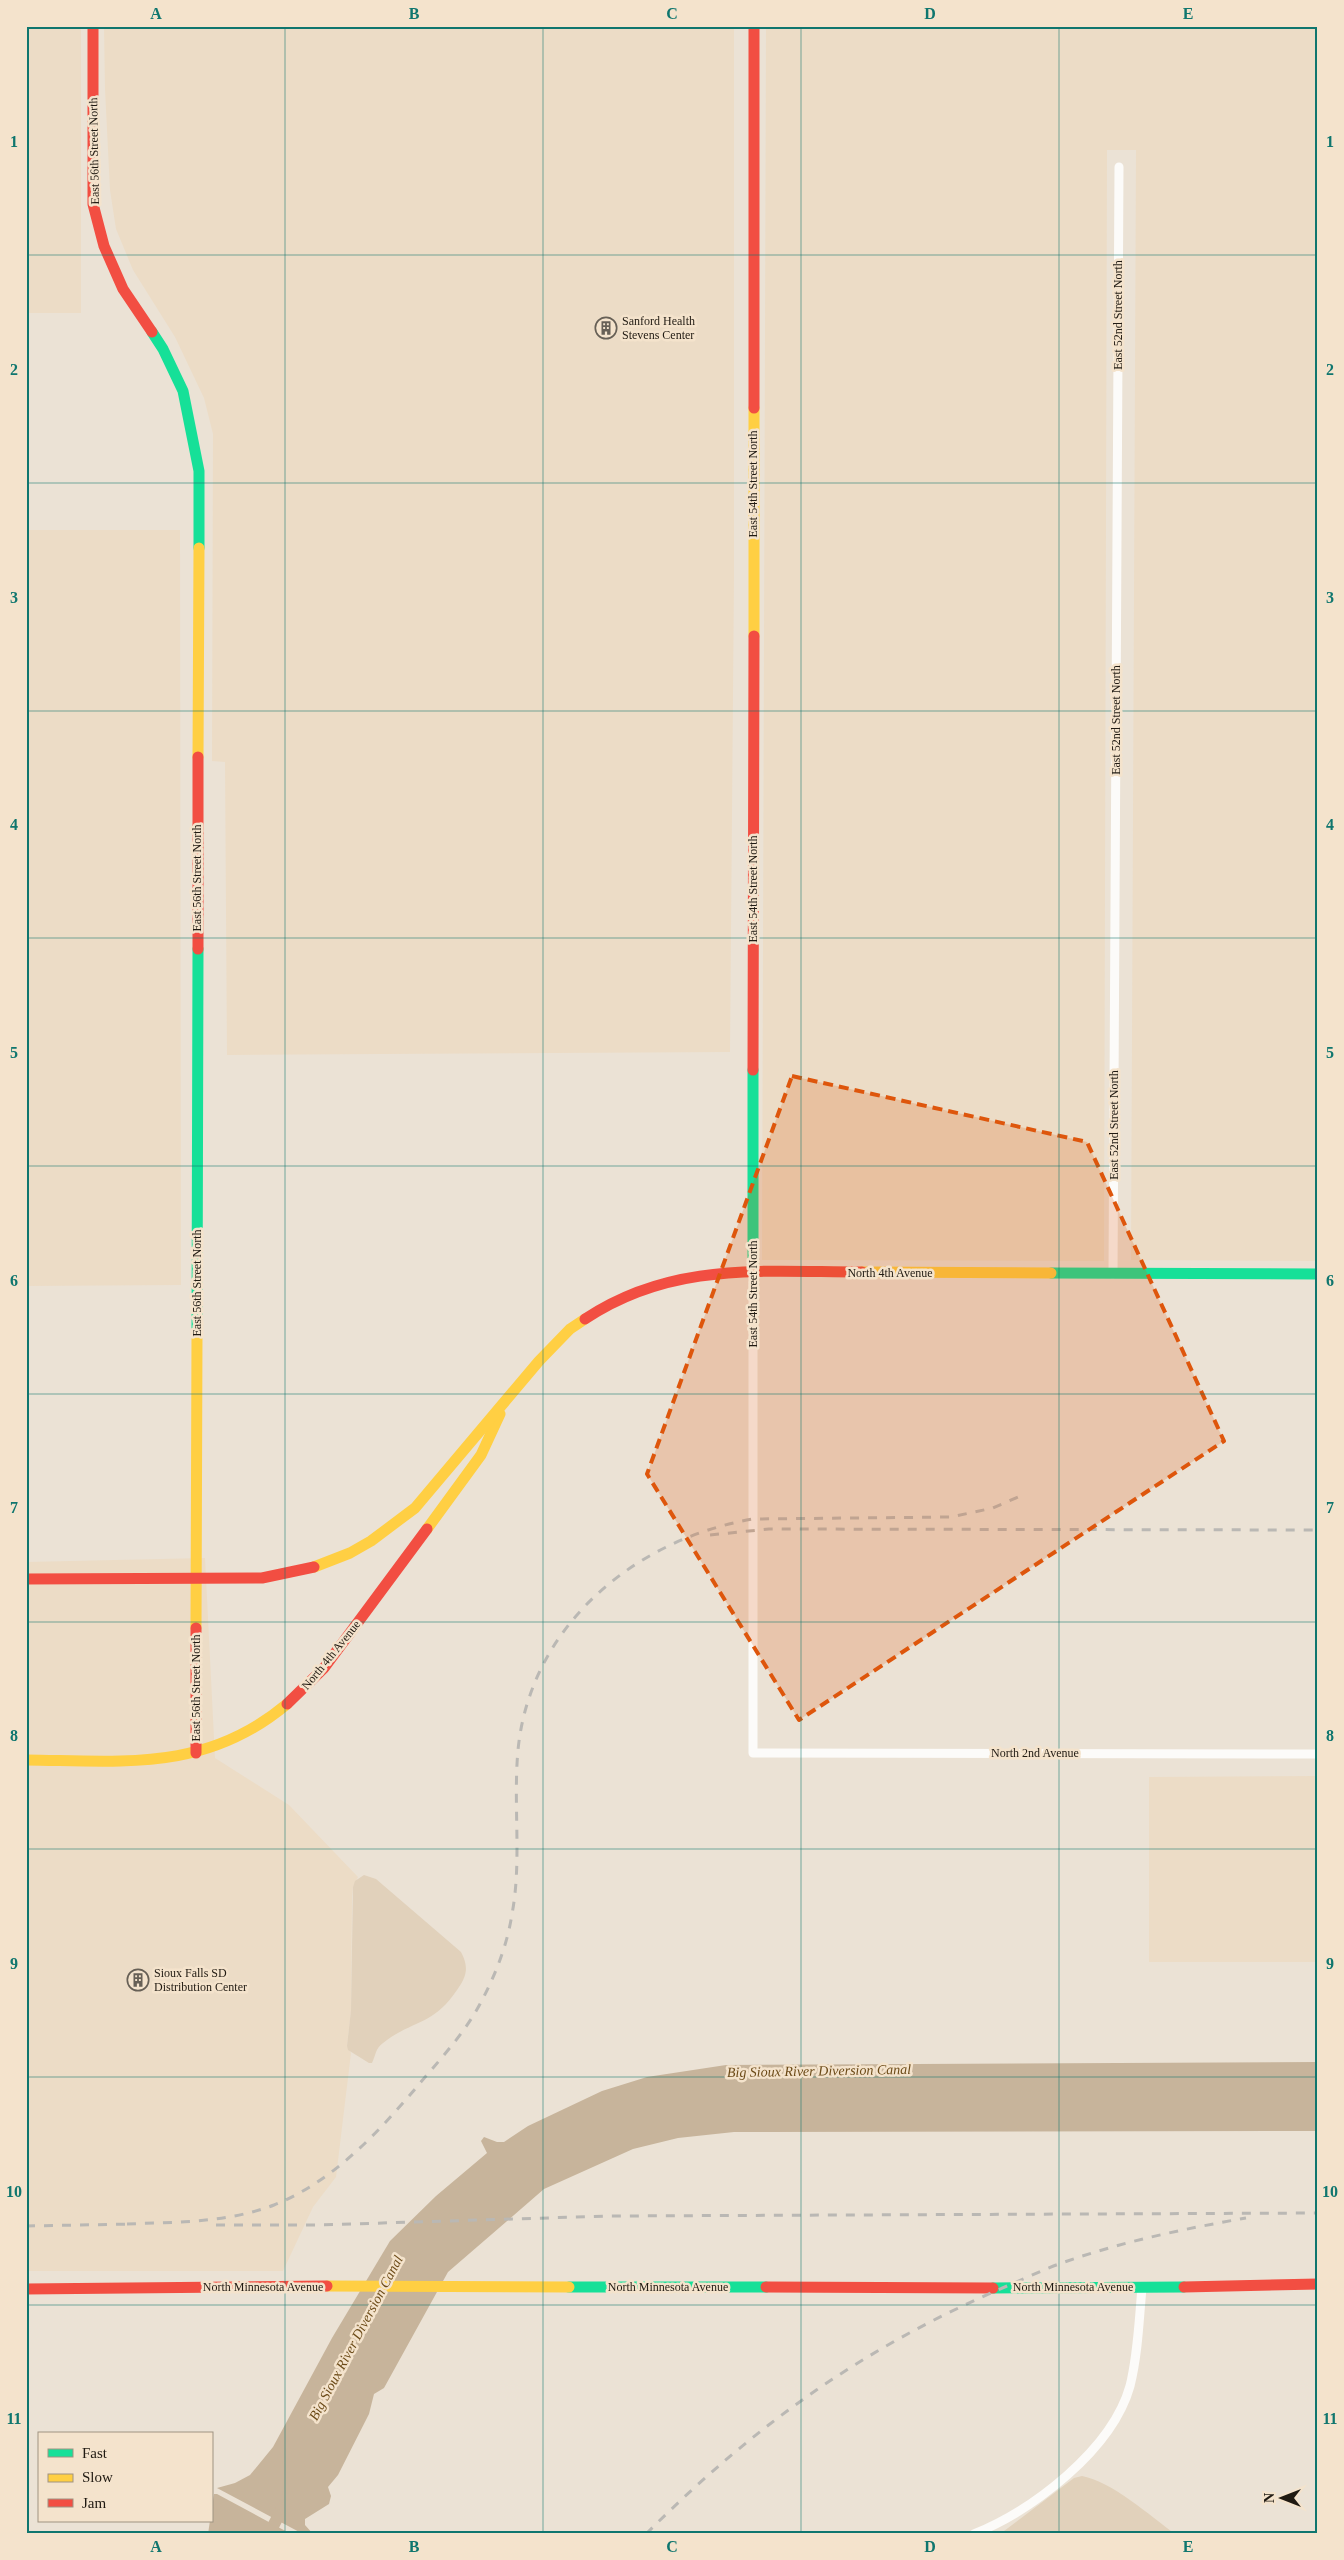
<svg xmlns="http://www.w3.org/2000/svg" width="1344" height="2560" viewBox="0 0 1344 2560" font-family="Georgia,serif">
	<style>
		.built { fill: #ecdcc6 }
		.green { fill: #e1d1bb }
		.water { fill: #c7b49b }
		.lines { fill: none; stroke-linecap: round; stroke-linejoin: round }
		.canal { stroke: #c7b49b; stroke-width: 12 }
		.street { stroke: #fcfbf9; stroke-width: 9 }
		.fast { stroke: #16e098; stroke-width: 11 }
		.slow { stroke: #ffcf43; stroke-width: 11 }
		.jam { stroke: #f24e42; stroke-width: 11 }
		.rail { stroke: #bab8b4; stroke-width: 3; stroke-dasharray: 9 9; stroke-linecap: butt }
		.marked { fill: #de560c; fill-opacity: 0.2; stroke: #de560c; stroke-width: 4; stroke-dasharray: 10 6; stroke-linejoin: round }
		.grid { fill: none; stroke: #0f766e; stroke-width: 1; stroke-opacity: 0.55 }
		.labels { text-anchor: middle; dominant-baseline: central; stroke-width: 5; stroke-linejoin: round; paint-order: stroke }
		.street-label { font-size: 12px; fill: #201a12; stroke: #f4e3cc }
		.poi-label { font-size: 12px; fill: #201a12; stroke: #f4e3cc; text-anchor: start }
		.water-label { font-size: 14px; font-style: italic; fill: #6c4b18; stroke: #f4e3cc }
		.neatline { fill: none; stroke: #0f766e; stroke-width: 2 }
		.grid-label { font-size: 16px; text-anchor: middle; font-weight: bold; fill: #0f766e }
	</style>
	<rect width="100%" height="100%" fill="#ebe2d5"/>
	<g class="built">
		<rect x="26" y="26" width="55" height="287"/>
		<path d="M104,26H734V575L730,1052L227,1055L225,762L212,761L213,434L204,398L175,337L133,270L116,229L110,190L105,89Z"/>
		<path d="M766,26H1318V1261L1131,1260L1136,150H1107L1104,1261L762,1260Z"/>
		<path d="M26,530H180L181,1285L26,1286Z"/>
		<path d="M205,1558L215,1758L289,1805L358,1877L353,1887L352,1897L351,2010L347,2046L351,2053L336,2177L313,2207L283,2271H26V1562Z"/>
		<path d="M1318,1776V1962H1149V1777Z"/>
	</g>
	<g class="green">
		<path d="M364,1875L376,1879L461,1952C469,1967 467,1976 457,1990C433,2026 412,2020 383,2043C375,2049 376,2055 372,2063H369L348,2050L347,2046L351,2010L353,1887L355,1881Z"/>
		<path d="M1082,2476C1113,2482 1149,2515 1175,2534H1000L1074,2478Z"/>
	</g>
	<g class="water">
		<path d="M1318,2062V2131L734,2132L678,2138L633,2149L544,2189L448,2272L384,2388L374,2394L369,2414L338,2475L328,2487L331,2496L329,2504L305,2519V2525L313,2534H303L217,2488L235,2483L250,2475L273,2447L332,2338L390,2241L436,2196L487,2153L481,2141L484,2137L497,2142H504L528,2126L602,2091L647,2077L726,2065Z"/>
		<path d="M214,2494H217L291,2534H208Z"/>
	</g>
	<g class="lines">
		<path class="canal" d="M269,2534L284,2505"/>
		<g class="street">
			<path d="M753,1272V1753L1318,1754"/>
			<path d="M1113,1274L1119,167"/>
			<path d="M974,2534C1033,2510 1112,2450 1130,2386C1138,2354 1139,2320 1142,2288"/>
		</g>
		<g class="fast">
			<path d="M152,332L163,349L183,391L199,471V548"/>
			<path d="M753,1272V1070"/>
			<path d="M1051,1273L1318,1274"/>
			<path d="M197,1334L198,949"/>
			<path d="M569,2287H766"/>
			<path d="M993,2288L1184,2287"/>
		</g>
		<g class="slow">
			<path d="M754,636V408"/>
			<path d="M198,757L199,548"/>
			<path d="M862,1272L1051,1273"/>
			<path d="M427,1529L481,1455L500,1414"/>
			<path d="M314,1567L350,1553L371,1541L415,1508L539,1361L570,1329L585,1319"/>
			<path d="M196,1628L197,1334"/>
			<path d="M26,1760C124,1761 206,1772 287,1704"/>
			<path d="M327,2286L569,2287"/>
		</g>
		<g class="jam">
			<path d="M93,26V204L104,246L123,289L152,332"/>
			<path d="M754,408V26"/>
			<path d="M198,949V757"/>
			<path d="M753,1070L754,636"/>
			<path d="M585,1319C672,1261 763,1272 862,1272"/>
			<path d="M26,1579L262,1578L314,1567"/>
			<path d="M287,1704L324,1668L427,1529"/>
			<path d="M196,1753V1628"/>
			<path d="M766,2287L993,2288"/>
			<path d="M1184,2287L1318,2284"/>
			<path d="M26,2289L327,2286"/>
		</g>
		<g class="rail">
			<path d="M710,1535L769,1529L1318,1530"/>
			<path d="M127,2224C176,2222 227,2223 274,2205C337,2180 384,2126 426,2076C446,2053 466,2030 480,2004C495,1976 507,1946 512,1914C522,1861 513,1805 518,1750C530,1626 635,1539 753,1519L951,1517L993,1508L1025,1494"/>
			<path d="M216,2225H317L610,2216L1318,2213"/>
			<path d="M26,2226L134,2224"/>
			<path d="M646,2534C756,2424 864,2347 1007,2286C1024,2279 1042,2270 1059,2264C1120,2242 1183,2229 1246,2218"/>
		</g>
	</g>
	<path class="marked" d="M792,1076L1087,1142L1224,1441L799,1720L647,1474Z"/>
	<path class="grid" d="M285,26V2534M543,26V2534M801,26V2534M1059,26V2534M26,255H1318M26,483H1318M26,711H1318M26,938H1318M26,1166H1318M26,1394H1318M26,1622H1318M26,1849H1318M26,2077H1318M26,2305H1318"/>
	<defs>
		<g id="building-ring" transform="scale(1.125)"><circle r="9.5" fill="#f4e3cc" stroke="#676056" stroke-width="1.5"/><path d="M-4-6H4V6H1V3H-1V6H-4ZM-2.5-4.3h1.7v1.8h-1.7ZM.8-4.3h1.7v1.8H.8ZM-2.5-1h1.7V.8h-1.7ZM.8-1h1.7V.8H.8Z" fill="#676056"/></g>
	</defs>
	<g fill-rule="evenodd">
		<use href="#building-ring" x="606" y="328"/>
		<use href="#building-ring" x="138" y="1980"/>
	</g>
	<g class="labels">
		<g class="street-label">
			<text transform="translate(94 151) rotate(-91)">East 56th Street North</text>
			<text transform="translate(1118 315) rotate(-90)">East 52nd Street North</text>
			<text transform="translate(753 484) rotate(-90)">East 54th Street North</text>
			<text transform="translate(1116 720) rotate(-90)">East 52nd Street North</text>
			<text transform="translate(197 878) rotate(-90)">East 56th Street North</text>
			<text transform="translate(753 889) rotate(-90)">East 54th Street North</text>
			<text transform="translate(1114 1125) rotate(-90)">East 52nd Street North</text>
			<text x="890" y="1273">North 4th Avenue</text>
			<text transform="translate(197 1283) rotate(-90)">East 56th Street North</text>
			<text transform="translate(753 1294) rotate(-90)">East 54th Street North</text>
			<text transform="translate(331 1655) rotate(-51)">North 4th Avenue</text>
			<text transform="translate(196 1688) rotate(-90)">East 56th Street North</text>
			<text x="1035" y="1753">North 2nd Avenue</text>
			<text x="263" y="2287">North Minnesota Avenue</text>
			<text x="668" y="2287">North Minnesota Avenue</text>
			<text x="1073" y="2287">North Minnesota Avenue</text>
		</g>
		<g class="poi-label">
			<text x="622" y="321">Sanford Health<tspan x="622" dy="14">Stevens Center</tspan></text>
			<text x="154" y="1973">Sioux Falls SD<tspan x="154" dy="14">Distribution Center</tspan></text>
		</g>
		<g class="water-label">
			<text transform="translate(819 2071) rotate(-1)">Big Sioux River Diversion Canal</text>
			<text transform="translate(356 2338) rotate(-62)">Big Sioux River Diversion Canal</text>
		</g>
	</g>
	<rect width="1344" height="2560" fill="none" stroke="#f4e3cc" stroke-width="55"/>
	<rect x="38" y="2432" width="175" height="90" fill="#f4e3cc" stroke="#9f9382"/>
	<rect x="48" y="2449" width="25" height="8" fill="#16e098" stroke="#9f9382"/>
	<text x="82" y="2458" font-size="15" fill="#201a12">Fast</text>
	<rect x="48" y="2474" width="25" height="8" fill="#ffcf43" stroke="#9f9382"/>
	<text x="82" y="2482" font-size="15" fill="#201a12">Slow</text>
	<rect x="48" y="2499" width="25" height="8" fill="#f24e42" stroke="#9f9382"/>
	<text x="82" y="2508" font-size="15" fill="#201a12">Jam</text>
	<g transform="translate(1282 2498) rotate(270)" stroke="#f4e3cc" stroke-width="4" paint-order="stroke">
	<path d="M0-4L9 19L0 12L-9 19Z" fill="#201a12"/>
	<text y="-8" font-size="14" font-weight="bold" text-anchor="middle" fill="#201a12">N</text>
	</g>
	<rect x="28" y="28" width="1288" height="2504" class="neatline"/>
	<g class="grid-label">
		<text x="156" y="19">A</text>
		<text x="414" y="19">B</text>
		<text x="672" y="19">C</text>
		<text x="930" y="19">D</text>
		<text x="1188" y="19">E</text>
		<text x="14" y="147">1</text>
		<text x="1330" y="147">1</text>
		<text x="14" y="375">2</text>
		<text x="1330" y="375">2</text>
		<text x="14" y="603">3</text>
		<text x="1330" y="603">3</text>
		<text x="14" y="830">4</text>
		<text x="1330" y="830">4</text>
		<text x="14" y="1058">5</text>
		<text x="1330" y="1058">5</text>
		<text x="14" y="1286">6</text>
		<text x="1330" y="1286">6</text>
		<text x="14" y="1513">7</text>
		<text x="1330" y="1513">7</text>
		<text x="14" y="1741">8</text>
		<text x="1330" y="1741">8</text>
		<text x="14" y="1969">9</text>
		<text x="1330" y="1969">9</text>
		<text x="14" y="2197">10</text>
		<text x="1330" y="2197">10</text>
		<text x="14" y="2424">11</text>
		<text x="1330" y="2424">11</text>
		<text x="156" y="2552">A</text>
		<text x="414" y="2552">B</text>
		<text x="672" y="2552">C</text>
		<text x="930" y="2552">D</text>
		<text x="1188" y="2552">E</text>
	</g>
</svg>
